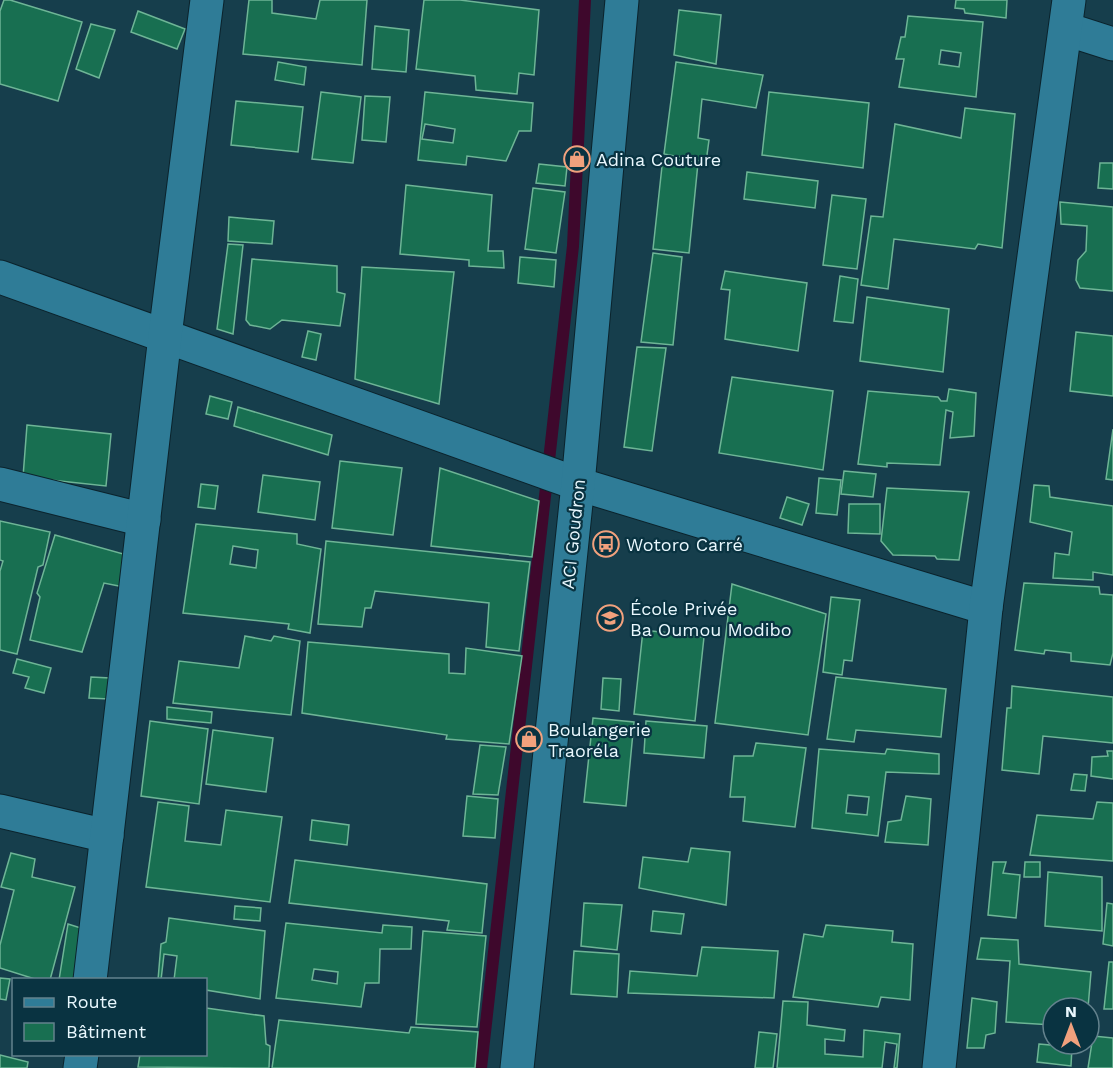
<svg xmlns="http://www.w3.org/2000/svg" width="1113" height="1068" viewBox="0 0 1113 1068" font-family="'Work Sans',sans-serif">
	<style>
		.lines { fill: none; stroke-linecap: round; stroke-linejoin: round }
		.stream { stroke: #3e082c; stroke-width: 12 }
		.building { fill: #186f51; stroke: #6eb596; stroke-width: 1.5; fill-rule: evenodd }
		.minor-casing { stroke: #0b232c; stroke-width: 35 }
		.tertiary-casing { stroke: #0b232c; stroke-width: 35 }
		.minor { stroke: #2f7c97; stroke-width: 33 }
		.tertiary { stroke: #2f7c97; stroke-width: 33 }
		.labels { text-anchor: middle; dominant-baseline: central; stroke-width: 4.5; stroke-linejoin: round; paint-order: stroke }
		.poi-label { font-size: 18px; fill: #e9f8fe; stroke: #093341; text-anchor: start }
		.street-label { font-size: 18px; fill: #e9f8fe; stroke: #093341 }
	</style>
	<rect width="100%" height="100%" fill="#163e4c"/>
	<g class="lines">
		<path class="stream" d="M481,1068L573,246L585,0"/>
	</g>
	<g class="building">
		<path d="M4,0H10L82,22L58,101L0,84V11Z"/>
		<path d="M249,0H272V13L316,19L320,0H367L362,65L243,54Z"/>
		<path d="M424,0H460L539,10L534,75L519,73L517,94L476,90L475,76L416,69Z"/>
		<path d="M956,0H1007L1006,18L965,13L964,9L955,8Z"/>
		<path d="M679,10L721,15L716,64L674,55Z"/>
		<path d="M138,11L185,29L177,49L131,32Z"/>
		<path d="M908,16L983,22L976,97L899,87L904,59H896L901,37H905ZM941,50L961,53L959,67L939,64Z"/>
		<path d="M91,24L115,30L99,78L76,69Z"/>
		<path d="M375,26L409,30L406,72L372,69Z"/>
		<path d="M278,62L306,67L304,85L275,80Z"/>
		<path d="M676,62L763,75L756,108L702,99L698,138L709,140L706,162L664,154Z"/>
		<path d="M321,92L361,97L353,163L312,159Z"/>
		<path d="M425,92L533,103L531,131H519L506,161L467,156L466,165L418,160ZM425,124L455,129L453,143L422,139Z"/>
		<path d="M769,92L869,103L863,168L762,155Z"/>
		<path d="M365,96L390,97L386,142L362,140Z"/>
		<path d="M236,101L303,107L298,152L231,145Z"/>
		<path d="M965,108L1015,114L1002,248L978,244L975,249L894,239L888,289L861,285L871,216L883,217L895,124L961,138Z"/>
		<path d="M663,157L698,163L689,253L653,249Z"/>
		<path d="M1100,163H1113V189L1098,188Z"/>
		<path d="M539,164L567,167L565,186L536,183Z"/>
		<path d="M747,172L818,181L815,208L744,199Z"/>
		<path d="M406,185L492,195L488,251H503L504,268L469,266V260L400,254Z"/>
		<path d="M533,188L565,192L556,253L525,249Z"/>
		<path d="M832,195L866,199L857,269L823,265Z"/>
		<path d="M1060,202L1113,207V291L1080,288L1076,280L1078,260L1086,251L1087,226L1061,224Z"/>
		<path d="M229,217L274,221L272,244L228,241Z"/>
		<path d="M228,244L243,245L233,334L217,329Z"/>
		<path d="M653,253L682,257L673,345L641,342Z"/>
		<path d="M520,257L556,260L554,287L518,283Z"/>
		<path d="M252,259L337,266V292L345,294L340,326L282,320L270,329L250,325L246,320Z"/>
		<path d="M362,267L454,272L439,404L355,379Z"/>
		<path d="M725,271L807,283L798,351L725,339L730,290L721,289Z"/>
		<path d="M840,276L858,279L853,323L834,321Z"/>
		<path d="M867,297L949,309L943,372L860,361Z"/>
		<path d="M308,331L321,334L316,360L302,357Z"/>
		<path d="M1076,332L1113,336V396L1070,391Z"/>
		<path d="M637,347L666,348L652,451L624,447Z"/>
		<path d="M732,377L833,391L823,470L719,453Z"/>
		<path d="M949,389L976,393L974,436L950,438L953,412L946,410L940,465L887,463V467L858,464L868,391L938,397L941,401H947Z"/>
		<path d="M210,396L232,402L228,419L206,414Z"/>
		<path d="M238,407L332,435L328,455L234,426Z"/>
		<path d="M27,425L111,434L106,486L23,477Z"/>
		<path d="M1113,429V480L1106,479Z"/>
		<path d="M340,461L402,468L393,535L332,528Z"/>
		<path d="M440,468L539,501L532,557L431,546Z"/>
		<path d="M844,471L876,474L873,497L841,494Z"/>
		<path d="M263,475L320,482L315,520L258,512Z"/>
		<path d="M819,478L841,480L837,515L816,513Z"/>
		<path d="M201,484L218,486L215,509L198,507Z"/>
		<path d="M1034,485L1049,486L1050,497L1113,506V575L1093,572V580L1053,578L1055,553L1069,555L1072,532L1030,522Z"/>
		<path d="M887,488L969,492L959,560L937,559L935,556L893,555L881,541Z"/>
		<path d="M787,497L809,504L802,525L780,518Z"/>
		<path d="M849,504H880V534L848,533Z"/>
		<path d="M0,521L50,532L43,565L38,567L17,654L0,650V571L3,561L0,560Z"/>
		<path d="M196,524L297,534V544L321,549L310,633L288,629L289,624L183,613ZM233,546L258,550L256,568L230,564Z"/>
		<path d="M55,535L127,555L124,587L104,583L82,652L30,640L40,597L37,593Z"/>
		<path d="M326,541L530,562L519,651L486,647L489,603L375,591L371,608H365L362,627L318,624Z"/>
		<path d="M1024,583L1099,587L1100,594L1113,595V653L1110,665L1071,661V653L1045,650L1044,654L1015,650Z"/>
		<path d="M732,584L826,614L808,735L715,723Z"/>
		<path d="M831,597L860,600L852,661L844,660L842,675L823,672Z"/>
		<path d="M643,630L704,637L695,721L634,714Z"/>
		<path d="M245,636L271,641L274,636L300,641L291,715L173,703L179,661L239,668Z"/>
		<path d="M308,642L449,654V673L465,674L466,648L522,656L509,744L446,739L447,735L302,713Z"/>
		<path d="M17,659L51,668L44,693L25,688L29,677L13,673Z"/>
		<path d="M91,677L110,678L109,699L89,698Z"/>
		<path d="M836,677L946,689L941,737L856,730L854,742L827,739Z"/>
		<path d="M603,678L621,679L619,711L601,709Z"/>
		<path d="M1012,686L1113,697V743L1043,736L1039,774L1002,770L1007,708H1011Z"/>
		<path d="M167,707L212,712L211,723L167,719Z"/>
		<path d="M593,718L634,722L626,806L584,802Z"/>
		<path d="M150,721L208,729L199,804L141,796Z"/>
		<path d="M646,721L707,726L704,758L644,753Z"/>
		<path d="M213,730L273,738L266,792L206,784Z"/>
		<path d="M756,743L806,748L795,827L743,821L745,797H730L734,756H753Z"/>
		<path d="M480,745L506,747L498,795L473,794Z"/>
		<path d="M819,749L885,754L887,749L939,754V774L886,772L878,836L812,828ZM848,795L869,797L867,815L846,813Z"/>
		<path d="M1107,751H1113V779L1091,776L1092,757L1108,756Z"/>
		<path d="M1074,774L1087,775L1085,791L1071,790Z"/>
		<path d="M467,796L498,799L495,838L463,836Z"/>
		<path d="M906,796L931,799L928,845L885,842L888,822L901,820Z"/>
		<path d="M158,802L189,806L185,841L221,845L226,810L282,817L270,902L146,887Z"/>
		<path d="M1097,802L1113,803V861L1030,855L1037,815L1093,819Z"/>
		<path d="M312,820L349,825L347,845L310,840Z"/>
		<path d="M691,848L730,852L726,905L639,888L643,857L688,862Z"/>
		<path d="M11,853L35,859L32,877L75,887L50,980H38L0,968V945L14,890L1,887Z"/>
		<path d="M295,860L487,884L482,933L447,930L449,921L289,903Z"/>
		<path d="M993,862H1006L1003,873L1020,875L1016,918L988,915Z"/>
		<path d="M1025,862H1040V877H1024Z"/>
		<path d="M1048,872L1102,877V931L1045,926Z"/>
		<path d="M584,903L622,905L617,950L581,946Z"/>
		<path d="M1107,903L1113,904V946L1103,944Z"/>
		<path d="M235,906L261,908L260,921L234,919Z"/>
		<path d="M653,911L684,914L681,934L651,931Z"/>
		<path d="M169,918L265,931L260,999L206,990V980H174L177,956L164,954L161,980H158L161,944L166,942Z"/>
		<path d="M286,923L382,933L383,925L412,927L411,949H380L379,983H365L361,1007L276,998ZM314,969L338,972L337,984L312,980Z"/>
		<path d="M68,924L84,929L76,980H59Z"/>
		<path d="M826,925L893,931L892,942L913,944L910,1000L881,997L878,1007L793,997L804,934L823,937Z"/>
		<path d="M423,931L486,936L477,1027L416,1024Z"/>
		<path d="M981,938L1018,940L1019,964L1091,972L1088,1008H1053V1025L1006,1022L1010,961L977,959Z"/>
		<path d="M702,947L778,951L774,998L628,993L630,971L697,976Z"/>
		<path d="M574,951L619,954L617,997L571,994Z"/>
		<path d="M1109,962H1113V1009H1104Z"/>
		<path d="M0,978L10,979L6,1000L0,999Z"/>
		<path d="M972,998L997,1002L995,1033L986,1035L984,1048H967Z"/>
		<path d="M783,1001L808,1002L807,1025L845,1030L844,1041L825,1039V1054L863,1057L864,1030L900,1034L897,1068H894L897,1044L885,1042L882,1068H777Z"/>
		<path d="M206,1008L264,1016L266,1044L270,1046L269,1068L138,1067L140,1054H206Z"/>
		<path d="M279,1020L409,1033L411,1027L478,1032L475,1068H272Z"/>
		<path d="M759,1032L777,1034L773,1068H755Z"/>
		<path d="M1093,1036L1113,1038V1068H1088Z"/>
		<path d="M1039,1044L1072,1047L1071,1066L1037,1062Z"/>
		<path d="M0,1055L28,1062L27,1068H0Z"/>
	</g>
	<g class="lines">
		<g class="minor-casing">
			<g id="minor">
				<path d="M1066,29L1113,44"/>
				<path d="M0,277L578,484L986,608"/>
				<path d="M0,484L144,520"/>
				<path d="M0,811L107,836"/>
				<path d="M90,980L165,336L207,0"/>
				<path d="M80,1068L82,1054"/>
				<path d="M939,1068L986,608L1069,0"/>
			</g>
		</g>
		<g class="tertiary-casing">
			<path id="tertiary" d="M517,1068L578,484L622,0"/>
		</g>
		<use href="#minor" class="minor"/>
		<use href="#tertiary" class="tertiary"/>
	</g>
	<defs>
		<g id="shop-ring" transform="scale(1.35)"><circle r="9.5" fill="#093341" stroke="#f1a17d" stroke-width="1.5"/><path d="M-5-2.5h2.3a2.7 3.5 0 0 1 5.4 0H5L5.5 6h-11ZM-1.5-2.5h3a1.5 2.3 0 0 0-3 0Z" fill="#f1a17d"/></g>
		<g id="bus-ring" transform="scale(1.35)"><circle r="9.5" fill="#093341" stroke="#f1a17d" stroke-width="1.5"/><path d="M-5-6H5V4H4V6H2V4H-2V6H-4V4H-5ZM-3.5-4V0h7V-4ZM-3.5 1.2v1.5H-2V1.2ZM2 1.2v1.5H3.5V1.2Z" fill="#f1a17d"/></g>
		<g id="school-ring" transform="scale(1.35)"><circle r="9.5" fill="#093341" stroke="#f1a17d" stroke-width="1.5"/><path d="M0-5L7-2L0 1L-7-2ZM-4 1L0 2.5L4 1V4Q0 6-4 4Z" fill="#f1a17d"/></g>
	</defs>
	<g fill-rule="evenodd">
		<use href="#shop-ring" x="577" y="159"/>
		<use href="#bus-ring" x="606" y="544"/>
		<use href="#school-ring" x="610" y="618"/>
		<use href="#shop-ring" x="529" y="739"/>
	</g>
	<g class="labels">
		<g class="poi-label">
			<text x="596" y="159">Adina Couture</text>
			<text x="626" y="544">Wotoro Carré</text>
			<text x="630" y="608">École Privée<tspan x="630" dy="21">Ba Oumou Modibo</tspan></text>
			<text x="548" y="729">Boulangerie<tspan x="548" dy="21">Traoréla</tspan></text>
		</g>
		<g class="street-label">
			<text transform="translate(573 534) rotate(-84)">ACI Goudron</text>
		</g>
	</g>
	<rect x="12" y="978" width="195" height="78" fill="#093341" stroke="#63828d" stroke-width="1.5"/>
	<rect x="24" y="998" width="30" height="9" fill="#2f7c97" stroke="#63828d" stroke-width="1.5"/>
	<text x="66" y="1008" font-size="18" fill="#e9f8fe">Route</text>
	<rect x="24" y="1023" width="30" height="18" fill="#186f51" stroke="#63828d" stroke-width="1.5"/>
	<text x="66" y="1038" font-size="18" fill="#e9f8fe">Bâtiment</text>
	<g transform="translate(1071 1026)"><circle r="28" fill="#093341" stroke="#63828d" stroke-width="1.5"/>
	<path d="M0-4.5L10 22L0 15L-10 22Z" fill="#f1a17d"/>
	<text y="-9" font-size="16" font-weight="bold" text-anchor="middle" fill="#e9f8fe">N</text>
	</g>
</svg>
